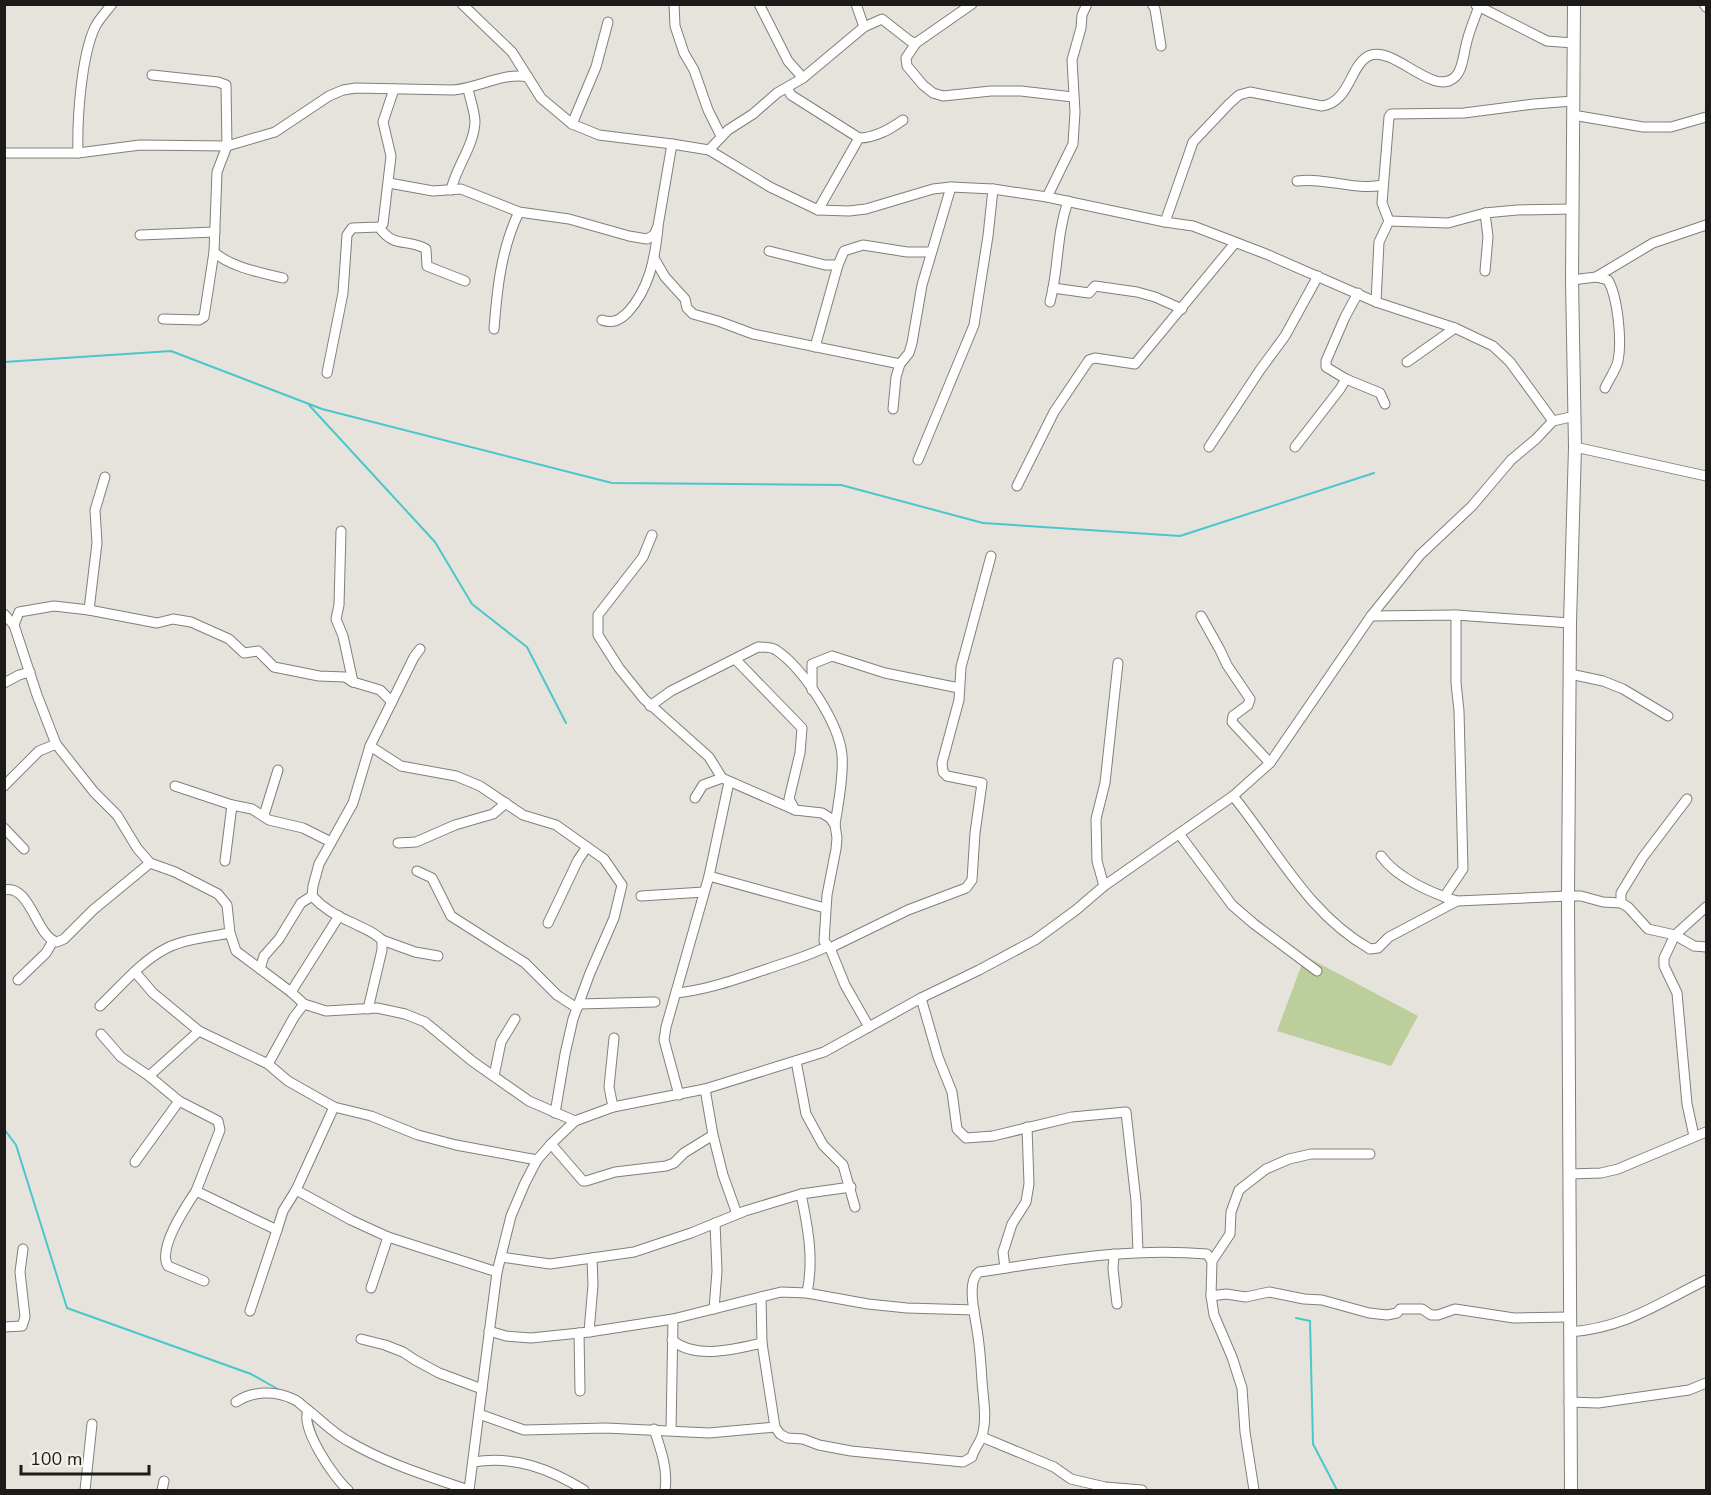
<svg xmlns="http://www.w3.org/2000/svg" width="1711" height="1495" viewBox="0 0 1711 1495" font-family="'Nunito Sans',sans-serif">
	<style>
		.green { fill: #bcce9c }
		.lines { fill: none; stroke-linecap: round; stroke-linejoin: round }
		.stream { stroke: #4ac7c9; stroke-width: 2 }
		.minor-casing { stroke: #827f7a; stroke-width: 11 }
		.major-casing { stroke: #827f7a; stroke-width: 14 }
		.minor { stroke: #fff; stroke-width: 9 }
		.major { stroke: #fff; stroke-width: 12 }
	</style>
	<rect width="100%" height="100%" fill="#e6e3dd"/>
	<path class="green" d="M1305,956L1418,1016L1391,1066L1277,1031Z"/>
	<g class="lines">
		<g class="stream">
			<path d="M4,362L171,351L322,409L612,483L841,485L983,523L1180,536L1374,473"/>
			<path d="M309,405L435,542L472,604L527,647L566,723"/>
			<path d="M4,1129L16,1145L67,1308L251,1374L281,1391"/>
			<path d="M1296,1318L1310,1321L1313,1444L1337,1490"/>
		</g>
		<g class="minor-casing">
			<g id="minor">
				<path d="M462,4L512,52L541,98L572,124L599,135L672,144L709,150L770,187L818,210L849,211L866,209L933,189L951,187L993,189L1047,197L1165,222L1193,226L1266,254L1376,302L1455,328L1493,346L1510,362L1553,421"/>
				<path d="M674,4L675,26L684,53L694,70L708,110L721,136"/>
				<path d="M759,4L788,61L803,78"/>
				<path d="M856,4L864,27"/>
				<path d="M1152,4L1155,9L1161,46"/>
				<path d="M1704,4L1706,7"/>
				<path d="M1476,5L1547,41L1573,43"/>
				<path d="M916,43L906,58L907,66L923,85L933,93L943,96L991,91H1021L1073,97"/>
				<path d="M152,75L218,82L226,85L227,146L217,172L214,252L204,317L199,320L163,319"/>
				<path d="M787,88L791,95L859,138C875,138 889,130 903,120"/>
				<path d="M1573,115L1643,127H1671L1706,117"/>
				<path d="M572,124L596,67L608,22"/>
				<path d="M709,150L728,130L753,114L777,93L803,78L864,27L882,19L910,41L916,43L972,4"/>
				<path d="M4,153H78L140,145L227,146L275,132L329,96L343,90L356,88L453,90C479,88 503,72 528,77"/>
				<path d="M78,153C77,120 81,57 95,27C99,19 106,12 112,4"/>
				<path d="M1297,181C1326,177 1354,191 1383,185"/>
				<path d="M389,183L433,191L461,189L519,212L569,219L629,236L647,239L654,235L658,226L672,144"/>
				<path d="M451,190C456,167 474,146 475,122C475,112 470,99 468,89"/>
				<path d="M1047,197L1073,144L1075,112L1072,60L1081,28L1082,15L1087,4"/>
				<path d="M818,210L859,138"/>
				<path d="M1485,213L1488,237L1485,271"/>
				<path d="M1389,221L1382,203L1389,117L1391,114L1464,113L1534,104L1573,101"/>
				<path d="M1389,221L1448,223L1485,213L1517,210L1573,209"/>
				<path d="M1165,222L1193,142L1229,104L1239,95L1250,92L1322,106C1351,102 1350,62 1371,55C1396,47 1435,99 1456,76C1463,69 1464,51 1467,41C1470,29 1475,18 1479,6"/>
				<path d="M379,227C394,249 408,238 426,249L427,266L465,281"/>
				<path d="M140,235L215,232"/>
				<path d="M769,251L825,265H838"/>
				<path d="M214,252C230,267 262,273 283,278"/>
				<path d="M654,258L665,277L685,299L687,308L693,314L718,321L753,334L900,364"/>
				<path d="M1596,277L1608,280C1618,298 1622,341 1618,361C1616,370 1609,379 1605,388"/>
				<path d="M1572,280L1596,277L1653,243L1706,225"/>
				<path d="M1053,288L1089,293L1095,286L1137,292L1155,297L1182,309"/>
				<path d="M1358,293L1345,317L1326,361V367L1346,379L1380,393L1385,404"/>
				<path d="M1050,302C1059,268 1056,236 1068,201"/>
				<path d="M1376,302L1379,242L1389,221"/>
				<path d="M602,320C613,324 620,320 628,312C649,289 655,259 658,228"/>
				<path d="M494,329C497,290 501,249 519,212"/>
				<path d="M815,347L838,265L844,251L863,245L907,252H931"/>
				<path d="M1407,362L1455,328"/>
				<path d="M327,373L343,293L347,235L352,228L379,227L383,224L391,156L383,122L394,89"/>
				<path d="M893,409L896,377L900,364L909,353L912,343L922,285L951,187"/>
				<path d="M1209,447L1260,370L1285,336L1318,276"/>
				<path d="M1295,447L1340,389L1346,379"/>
				<path d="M1575,447L1706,476"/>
				<path d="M918,460L974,325L988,236L993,189"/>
				<path d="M1017,486L1054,412L1089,360L1095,358L1135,364L1235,243"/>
				<path d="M341,531L339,605L336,619L343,636L353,682"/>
				<path d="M652,535L643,557L598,615V635L619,668L644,699L709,757L722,778"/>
				<path d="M89,610L97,543L95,510L105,477"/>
				<path d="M4,614L14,625L37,695L56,744L94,792L117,815L137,848L150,863L175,872L218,894L227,905L230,933L236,951L291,992L304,1004L326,1011L377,1008L405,1014L425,1022L472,1061L529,1101L575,1121"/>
				<path d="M1201,616L1220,650L1227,665L1250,699L1248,705L1233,716L1232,722L1270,763"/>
				<path d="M1371,616L1456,615L1570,623"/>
				<path d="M14,625L19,612L54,606L89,610L157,623L173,619L191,622L229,639L244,653L258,651L274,667L319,676L345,677L353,682L380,690L392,702"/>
				<path d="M735,659L802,728L800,753L789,799L795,810"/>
				<path d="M1570,674L1603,681L1623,689L1668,716"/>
				<path d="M4,683L19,675L30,672"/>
				<path d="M812,690V664L832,656L885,673L959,688"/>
				<path d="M650,706L671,691L758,647C764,647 772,647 776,650C803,668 839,723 842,755C844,776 838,804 835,825"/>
				<path d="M370,746L401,766L456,776L480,786L523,815L556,825L604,859L622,885L614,918L590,973L573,1019L565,1054L555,1113"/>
				<path d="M4,786L39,751L56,744"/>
				<path d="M175,786L232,805L252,809L269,820L303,828L331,842"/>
				<path d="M1233,796C1277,850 1308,914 1370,949L1378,948L1389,937L1457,901"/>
				<path d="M695,798L703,785L722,778L795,810L822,813L830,818L835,825L837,838L836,849L827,895L824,941L830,948L845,985L869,1027"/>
				<path d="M264,815L278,770"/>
				<path d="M4,828L24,849"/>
				<path d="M1180,835L1232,905L1254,924L1317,971"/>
				<path d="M398,843L416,842L455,825L493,814L506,803"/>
				<path d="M1381,856C1397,878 1431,893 1457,901L1568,896H1581L1603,902L1621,903L1628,907L1648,929L1675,935L1694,946L1706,947"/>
				<path d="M225,861L232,805"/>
				<path d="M417,871L432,878L451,916L525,963L557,995L577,1008"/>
				<path d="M709,876L825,908"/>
				<path d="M1104,886L1097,861L1096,819L1105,783L1118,663"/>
				<path d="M4,890C31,884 36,937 57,942L64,939L93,910L150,863"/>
				<path d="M312,896C323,908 338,917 353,923C364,929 373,931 382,940V950L368,1009"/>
				<path d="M641,896L704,892"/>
				<path d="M1444,897L1463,869L1459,711L1456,683V615"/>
				<path d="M1621,903V893L1643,857L1687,799"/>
				<path d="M548,923L578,860L587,847"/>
				<path d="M382,940L415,952L438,956"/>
				<path d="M830,948L908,910L966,888L972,880L975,833L982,783L947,776L943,772L942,763L959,700L961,667L991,556"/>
				<path d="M260,969L264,956L279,939L301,903L312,896L313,886L319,864L353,803L370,746L414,657L420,649"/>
				<path d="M135,972L153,993L199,1031"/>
				<path d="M18,980L46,953L53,941"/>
				<path d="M291,992L339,916"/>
				<path d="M676,993C707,990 737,979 767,969C787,962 809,956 828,946"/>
				<path d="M921,998L938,1057L952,1092L957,1129L966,1138L993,1136L1072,1117L1126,1112L1136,1201L1138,1252"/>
				<path d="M579,1004L655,1002"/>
				<path d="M100,1006C121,986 141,961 167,948C186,939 209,937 230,933"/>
				<path d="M101,1034L121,1057L149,1076L199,1031L268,1064L288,1081L334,1107L371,1116L418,1135L456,1145L537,1160"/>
				<path d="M796,1061L806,1114L823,1145L843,1165L855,1207"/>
				<path d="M268,1064L294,1017L304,1004"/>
				<path d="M149,1076L179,1101L218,1121L220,1130L196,1191"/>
				<path d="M494,1076L501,1042L515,1019"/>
				<path d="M705,1089L713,1135L723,1175L737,1214"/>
				<path d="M679,1095L664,1040L666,1027L709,876L729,782"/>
				<path d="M613,1107L609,1087L614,1038"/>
				<path d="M1694,1136L1687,1104L1677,993L1664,966V958L1675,935L1706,907"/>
				<path d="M551,1144L583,1181H586L615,1172L666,1166L674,1163L684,1153L713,1135"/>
				<path d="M135,1162L179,1101"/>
				<path d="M1569,1174L1601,1173L1618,1169L1706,1132"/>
				<path d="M296,1190L351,1220L388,1237L497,1272"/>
				<path d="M801,1194C808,1228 814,1259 807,1293"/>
				<path d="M1114,1254L1113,1269L1117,1304"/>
				<path d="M501,1257L550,1264L634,1252L691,1233L745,1211L801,1194L851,1187"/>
				<path d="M1212,1261L1230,1234L1231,1212L1239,1190L1266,1169L1289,1159L1311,1154H1370"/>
				<path d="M1005,1268L1003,1252L1012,1224L1026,1202L1029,1184L1027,1127"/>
				<path d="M204,1281L168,1266C157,1249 186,1206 196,1191L277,1230L283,1211L296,1190L334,1107"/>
				<path d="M371,1288L388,1237"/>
				<path d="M1211,1296L1226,1294L1246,1297L1269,1292L1304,1299L1322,1300L1369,1313L1387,1315L1397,1313L1400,1309H1422L1431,1315H1438L1455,1309L1514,1318L1569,1317"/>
				<path d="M761,1297L762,1343L775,1427L780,1434L787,1438L803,1439L819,1445L851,1451L963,1462L972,1457C974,1448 982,1441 983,1432C987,1415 983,1398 982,1381C981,1364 980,1347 977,1330C975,1315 966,1281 979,1272C1055,1261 1129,1247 1207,1254L1212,1261L1211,1296L1214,1315L1232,1357L1242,1388L1245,1432L1254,1490"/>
				<path d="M714,1309L717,1271L715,1223"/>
				<path d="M250,1311L277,1230"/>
				<path d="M4,1327L22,1326L25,1317L20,1272L23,1249"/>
				<path d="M489,1331L506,1336L531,1338L589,1332L673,1319L781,1292L807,1293L868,1304L907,1308L974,1310"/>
				<path d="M589,1332L593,1285L592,1258"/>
				<path d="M1569,1332C1625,1328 1657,1304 1706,1280"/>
				<path d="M579,1333L580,1391"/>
				<path d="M361,1339L385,1345L403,1352L415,1360L439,1373L482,1389"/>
				<path d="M672,1340C695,1360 735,1349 762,1343"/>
				<path d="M236,1402C252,1391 275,1390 293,1399C299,1401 303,1407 308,1410C321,1420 333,1433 348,1441C385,1463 428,1476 468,1490"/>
				<path d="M1569,1402L1598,1403L1689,1390L1706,1383"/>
				<path d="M308,1410C300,1428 334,1478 348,1490"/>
				<path d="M479,1414L524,1430L606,1428L709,1433L775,1427"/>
				<path d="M654,1429C661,1450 668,1469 665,1490"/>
				<path d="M671,1430L673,1319"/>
				<path d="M982,1437L1054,1467L1071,1479L1105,1487L1142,1490"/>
				<path d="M473,1462C514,1455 550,1469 584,1490"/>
				<path d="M85,1490L92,1424"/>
				<path d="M162,1490L164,1481"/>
				<path d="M469,1490L497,1272L511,1216L525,1183L537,1160L551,1144L575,1121L613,1107L705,1089L824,1052L921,998L979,970L1035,940L1076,910L1104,886L1233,796L1270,763L1371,616L1420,555L1472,506L1511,460L1536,439L1553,421L1575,416"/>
			</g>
		</g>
		<g class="major-casing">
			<path id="major" d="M1571,1490L1568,896L1570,623L1575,447L1572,280L1574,4"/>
		</g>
		<use href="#minor" class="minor"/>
		<use href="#major" class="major"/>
	</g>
	<rect width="1711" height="1495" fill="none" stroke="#1c1b19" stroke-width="12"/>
	<path d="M21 1465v9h128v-9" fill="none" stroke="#1c1b19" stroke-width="3"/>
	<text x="30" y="1465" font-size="18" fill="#1c1b19" stroke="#f3f0ea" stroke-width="4.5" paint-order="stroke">100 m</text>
</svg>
